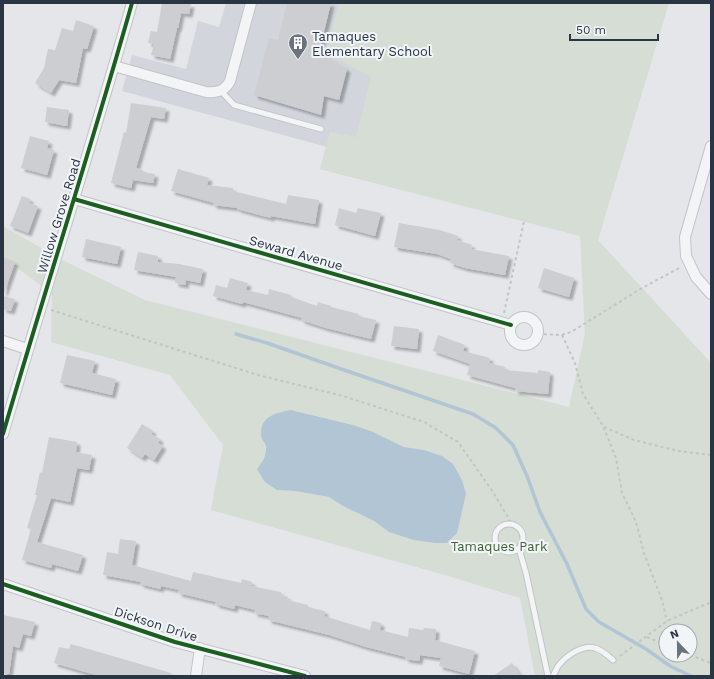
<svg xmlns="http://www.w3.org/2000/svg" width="714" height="679" viewBox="0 0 714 679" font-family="'Work Sans',sans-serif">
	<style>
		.built { fill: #d2d6dc }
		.green { fill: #d5ddd4; fill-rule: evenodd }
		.water { fill: #b2c5d4 }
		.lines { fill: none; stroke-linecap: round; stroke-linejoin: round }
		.stream { stroke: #b2c5d4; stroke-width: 3.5 }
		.building { fill: #ccced1; filter: url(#shadow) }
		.service-casing { stroke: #c2c4c7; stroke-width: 7 }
		.minor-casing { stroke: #c2c4c7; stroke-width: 12 }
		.path { stroke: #c2c5c8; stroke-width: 2; stroke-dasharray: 3 3; stroke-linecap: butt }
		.service { stroke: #f3f4f6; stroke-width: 5 }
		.minor { stroke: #f3f4f6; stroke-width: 10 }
		.cycleway-casing { stroke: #f2f5f8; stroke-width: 6 }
		.cycleway { stroke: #1b5e20; stroke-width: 4 }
		.labels { text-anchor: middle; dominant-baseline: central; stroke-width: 4; stroke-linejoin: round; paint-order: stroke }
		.poi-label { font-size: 13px; fill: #293543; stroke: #f2f5f8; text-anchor: start }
		.street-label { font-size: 13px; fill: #293543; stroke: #f2f5f8 }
		.park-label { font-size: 13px; fill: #425f36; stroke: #f2f5f8 }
	</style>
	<defs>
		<filter id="shadow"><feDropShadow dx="3.5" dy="3.5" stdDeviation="1" flood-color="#0004"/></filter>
	</defs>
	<rect width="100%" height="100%" fill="#e4e6e9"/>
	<path class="built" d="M226,3H612L581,235L320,169L327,147L122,91L132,55L186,69L198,21L219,27Z"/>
	<path class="green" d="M339,3H669L598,240L711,363V676H535L520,598L445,575L211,510L223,445L170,375L51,342L52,294L3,257V226L62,260L145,300L569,407L585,334L580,236L320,169L330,132L356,137L371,77L326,53ZM291,410L353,425L371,431L404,447L424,450L466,494L461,513L389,532L374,521L343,506L329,497L295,491L277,490L257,469C267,454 269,452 261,436ZM666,631H690V655H666Z"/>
	<path class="water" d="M291,410L353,425L371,431L404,447L424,450L442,456L453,464L462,480L466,494L457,533L447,543H435L414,540L389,532L374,521L343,506L329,497L295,491L277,490L265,482L257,469C262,462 266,457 266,449C267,444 261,440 261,435C260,416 276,413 291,410Z"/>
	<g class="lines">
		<path class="stream" d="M236,334L267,343L347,371L473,414L496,428L513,445L527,476L540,512L567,564L586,609L599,622L646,649L670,666L691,676"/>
	</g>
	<g class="building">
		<path d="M162,3L191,4L189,14L181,13L178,28H177L170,59L151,55L154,44L148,43L151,31L157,32Z"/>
		<path d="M287,3H331L319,52L347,69L339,100L324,96L321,115L254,95L269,38L278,40Z"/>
		<path d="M76,20L94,26L87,49L83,48L76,83L59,80L51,93L35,83L44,68L48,49L55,50L62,28L73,31Z"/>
		<path d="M131,103L166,108L164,119L151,117L136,168L143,170V172L155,174L153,183L133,180L131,188L111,183L124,132L126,133Z"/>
		<path d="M47,107L69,110L67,126L45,122Z"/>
		<path d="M30,136L49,141L47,148L54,150L47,175L21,168Z"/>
		<path d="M178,169L209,178L207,185L233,188V191L286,204L288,195L319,200L315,224L271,216V218L237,209L238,208L213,205L214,203L171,191Z"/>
		<path d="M22,196L30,199L29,203L38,206L28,233L10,226Z"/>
		<path d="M339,208L356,213L358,208L381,213L375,236L335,225Z"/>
		<path d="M399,223L440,230L458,236L457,240L472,245L471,249L509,256L505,275L465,268L450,263L451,259L437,254L394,247Z"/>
		<path d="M86,239L121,247L117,264L82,257Z"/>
		<path d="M138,252L158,256V262L179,264L203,269L200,283L186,280L185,285L175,283L176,277L134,270Z"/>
		<path d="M3,257L15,262L4,293L3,292Z"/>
		<path d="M544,268L574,278L569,297L538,288Z"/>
		<path d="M230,278L248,283L246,290L268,295L269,289L291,295V297L317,306L318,302L331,306V307L359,314L358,316L376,320L371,339L326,328L301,320L302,318L243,302L242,304L213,296L216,285L227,288Z"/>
		<path d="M3,296L15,299L11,311L3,309Z"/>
		<path d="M394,326L419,329L417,349L391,346Z"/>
		<path d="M438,335L465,345L463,351L490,358L489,363L505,367L504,370L538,373V370L550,372L548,394L515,391V388L467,375L470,364L433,351Z"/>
		<path d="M67,355L95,361L92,373L116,379L112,395L60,383Z"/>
		<path d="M142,424L153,431L151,434L160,439L158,443L163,446L154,460L145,454L142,458L127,448Z"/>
		<path d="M49,437L77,442L76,452L92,455L89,470L77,468L70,502L51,498L37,542L83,555L78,571L52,564L51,568L22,560L31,529L27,528L37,495H35L40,472L42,473Z"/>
		<path d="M120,539L136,541L132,565L191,581L193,572L241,583L242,579L252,582L251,586L281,592V595L288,597L287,600L308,605V607L325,611L324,616L370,630L372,621L381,623L380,630L408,637L409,628L423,630L424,628L436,629L435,640L475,651L469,674L439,666L441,658L420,655L419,661L405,659L406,657L366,647L329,635L268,620L269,616L254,613L255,610L235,605L234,609L215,604L216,602L178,593L179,590L161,586L160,589L140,584L141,582L103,575L107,552L118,554Z"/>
		<path d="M3,615L35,622L31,636L23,634L19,648L13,646L9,674H3Z"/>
		<path d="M71,644L171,673V676H99L54,663L59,647L69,649Z"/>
		<path d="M512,663L521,676H493Z"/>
	</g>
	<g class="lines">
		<g class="service-casing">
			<g id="service">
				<path d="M221,91L234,105L321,129"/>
				<circle cx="509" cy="538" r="14"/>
				<path d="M519,549L526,573L548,676"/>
				<path d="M553,676C555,673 556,668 559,665C566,656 583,644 595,648C602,650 607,655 613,660"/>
			</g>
		</g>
		<g class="minor-casing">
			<g id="minor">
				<path d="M114,66L206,92C217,93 225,91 230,81L251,3"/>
				<path d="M711,146L685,237L686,256L696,277L711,294"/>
				<path d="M74,199L511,325"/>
				<circle cx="524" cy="331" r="14"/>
				<path d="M3,341L27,349"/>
				<path d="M3,434C45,290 91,148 132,3"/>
				<path d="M3,584L175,642L305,676"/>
				<path d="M196,676L200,648"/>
			</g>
		</g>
		<g class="path">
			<path d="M51,310L258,375L343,396L424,422L458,442L493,492L512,524"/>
			<path d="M504,313L524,221"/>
			<path d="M538,334L562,335L571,332L642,288L681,267"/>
			<path d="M562,335L575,363L583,394L603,426L616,458L622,493L636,522L644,553L662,600L667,621"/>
			<path d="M604,427L634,440L678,451L711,455"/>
			<path d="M647,637L666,645"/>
			<path d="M690,655L711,663"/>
			<path d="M620,656L667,621L711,602"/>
		</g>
		<use href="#service" class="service"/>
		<use href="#minor" class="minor"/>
		<g class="cycleway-casing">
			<g id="cycleway">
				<path d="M74,199L511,325"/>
				<path d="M3,434C45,290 91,148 132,3"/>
				<path d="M3,584L175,642L305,676"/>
			</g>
		</g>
		<use href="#cycleway" class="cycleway"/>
	</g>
	<defs>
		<g id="building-pin" transform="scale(1)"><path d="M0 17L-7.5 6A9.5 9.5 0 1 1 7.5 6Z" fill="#6a737d" stroke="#f2f5f8"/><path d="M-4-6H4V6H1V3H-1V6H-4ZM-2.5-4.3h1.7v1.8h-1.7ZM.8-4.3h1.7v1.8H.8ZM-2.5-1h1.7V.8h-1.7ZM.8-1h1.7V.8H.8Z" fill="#fff"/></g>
	</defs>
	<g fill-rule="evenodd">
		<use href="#building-pin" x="298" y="43"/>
	</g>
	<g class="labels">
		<g class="poi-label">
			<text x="312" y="36">Tamaques<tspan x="312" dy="15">Elementary School</tspan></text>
		</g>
		<g class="street-label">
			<text transform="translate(59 216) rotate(-73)">Willow Grove Road</text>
			<text transform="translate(296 253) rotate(16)">Seward Avenue</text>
			<text transform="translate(156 624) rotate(18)">Dickson Drive</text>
		</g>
		<g class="park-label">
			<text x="499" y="546">Tamaques Park</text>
		</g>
	</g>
	<rect width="714" height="679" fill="none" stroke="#293543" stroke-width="8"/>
	<g transform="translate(678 643) rotate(338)"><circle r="19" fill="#f2f5f8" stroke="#a2a8b0"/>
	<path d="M0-3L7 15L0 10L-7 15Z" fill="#6a737d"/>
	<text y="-6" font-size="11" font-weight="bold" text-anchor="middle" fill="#293543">N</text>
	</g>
	<path d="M570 34v6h88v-6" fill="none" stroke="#293543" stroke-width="2"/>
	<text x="576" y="34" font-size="12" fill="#293543" stroke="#f2f5f8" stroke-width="3" paint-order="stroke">50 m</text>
</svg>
